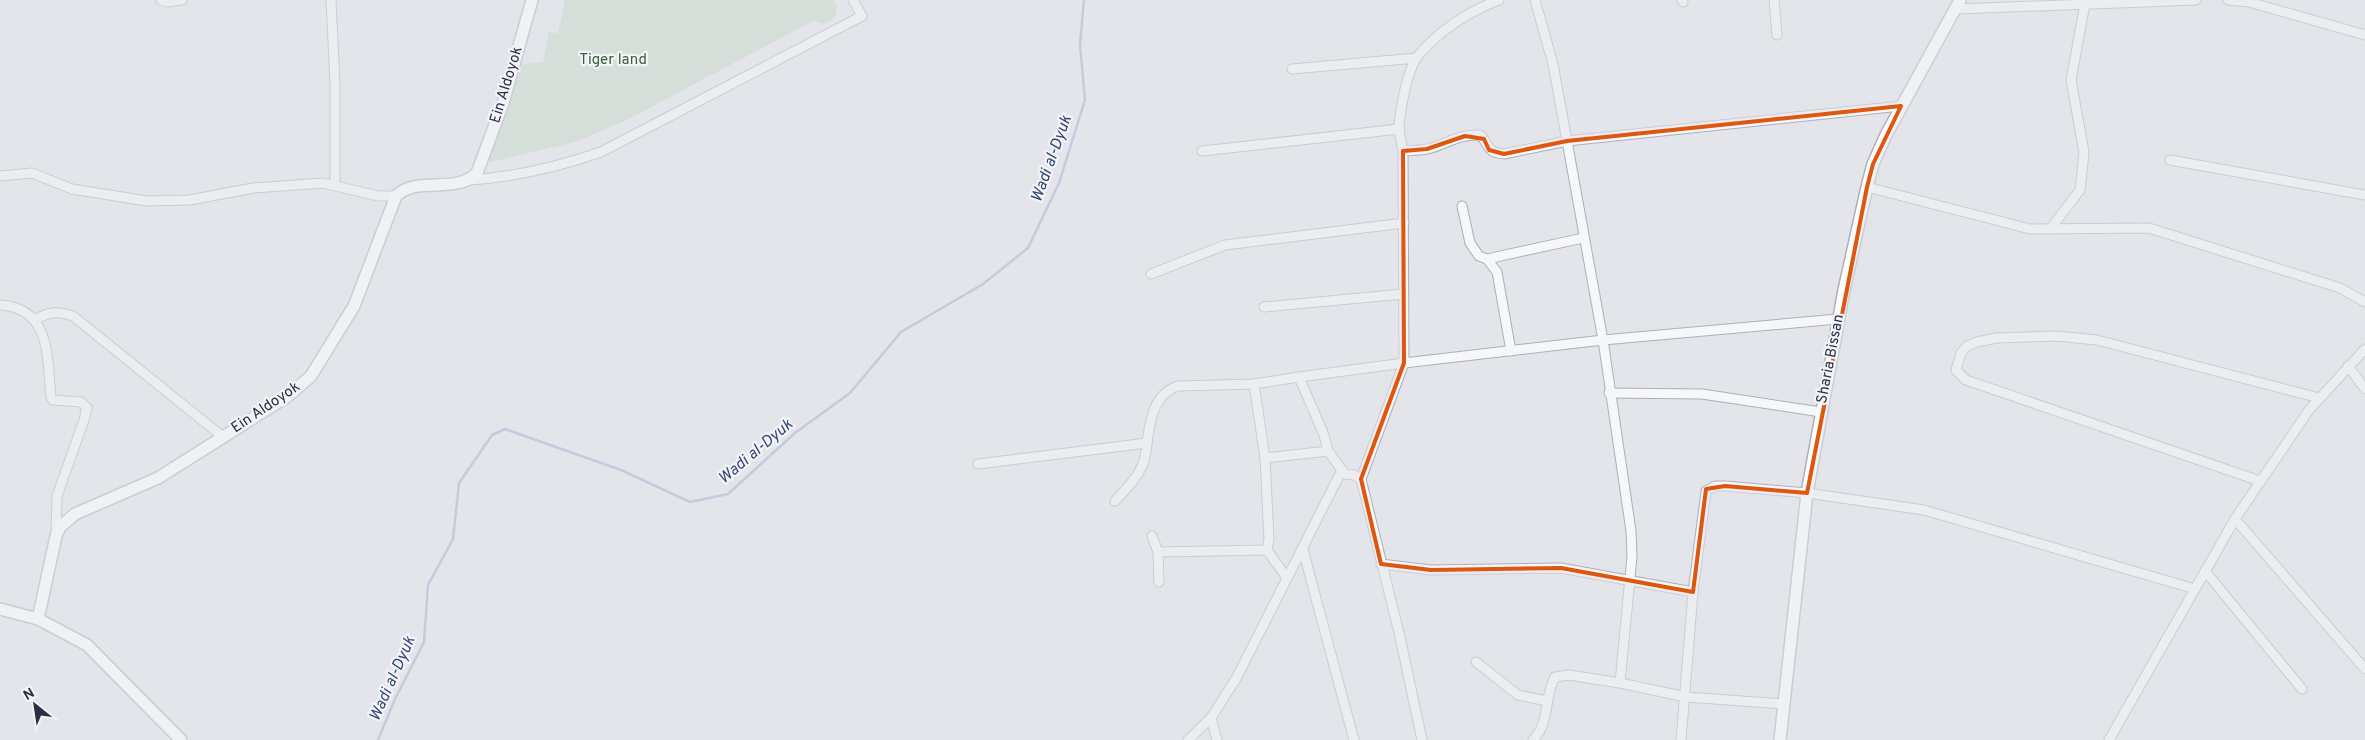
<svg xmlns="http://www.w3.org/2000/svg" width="2365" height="740" viewBox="0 0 2365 740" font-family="Overpass,sans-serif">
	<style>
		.green { fill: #c6d4c5 }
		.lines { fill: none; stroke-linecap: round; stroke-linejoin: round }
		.stream { stroke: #a1acc9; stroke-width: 2.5 }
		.street-casing { stroke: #adaeb9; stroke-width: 11 }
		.secondary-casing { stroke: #adaeb9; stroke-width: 14 }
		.street { stroke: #f6f7f9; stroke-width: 9 }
		.secondary { stroke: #fff; stroke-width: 11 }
		.marked { fill: none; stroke: #df570f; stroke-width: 4; stroke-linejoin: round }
		.labels { text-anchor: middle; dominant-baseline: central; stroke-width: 4.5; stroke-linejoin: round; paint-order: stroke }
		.park-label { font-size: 15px; fill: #3a5e3a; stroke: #f3f4f8 }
		.street-label { font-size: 15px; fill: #2c2f43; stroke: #f3f4f8 }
		.water-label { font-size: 16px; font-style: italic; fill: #374675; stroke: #f3f4f8 }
	</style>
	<rect width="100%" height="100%" fill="#e4e5eb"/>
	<path class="green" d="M565,0H833L837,6L835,17L824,24L813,21L627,120L575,142L491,162L488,156L518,65L543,62L549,32L558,33Z"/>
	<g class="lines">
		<path class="stream" d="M378,740L395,699L424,642L428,585L453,539L459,483L492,435L505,429L621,470L690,502L728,494L795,433L850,393L901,332L983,284L1028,248L1059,183L1085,100L1080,45L1084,0"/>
		<g class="street-casing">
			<g id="street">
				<path d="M161,0L166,2L182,0"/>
				<path d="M331,0L335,83V185"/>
				<path d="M1499,0C1469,11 1437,32 1417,57C1407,71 1400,110 1399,128C1399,135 1402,144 1403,151L1404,363L1603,340L1631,531L1632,556L1620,683L1569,675L1555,677C1544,696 1550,724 1533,740"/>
				<path d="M1535,0L1553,64L1567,141L1901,106"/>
				<path d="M1682,0L1683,2"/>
				<path d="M1774,0L1777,35"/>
				<path d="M2228,0L2249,2L2365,35"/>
				<path d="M1956,9L2196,0"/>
				<path d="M1292,69L1417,58"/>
				<path d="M1202,151L1399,129"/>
				<path d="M1403,151C1412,150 1422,151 1431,148C1448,143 1460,134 1480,135C1491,146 1485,152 1504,154L1567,141L1603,340L1838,319"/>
				<path d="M2170,160L2365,195"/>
				<path d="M0,176L32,173L72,189L147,201L190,200L253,188L323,183L378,196H396"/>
				<path d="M470,180C515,177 558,167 601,152L862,16L853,0"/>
				<path d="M1867,187L2030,229L2149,228L2340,288L2365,302"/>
				<path d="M1462,206L1470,243L1479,256L1487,259L1497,272L1511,351"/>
				<path d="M2051,228L2080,190L2084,152L2071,80L2085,4"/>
				<path d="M1487,259L1583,238"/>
				<path d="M1151,274L1225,245L1404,223"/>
				<path d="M0,305C51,308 47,357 51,397L53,400L81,402L87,408L84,420L57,496L56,535"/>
				<path d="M1264,307L1403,294"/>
				<path d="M35,320C49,311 59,311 73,316L223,437"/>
				<path d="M2348,366L2365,389"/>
				<path d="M1299,377L1404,363L1361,479"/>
				<path d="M1254,384L1265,458L1328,451"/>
				<path d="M1609,393L1702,394L1821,412"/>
				<path d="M1265,458L1269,539L1267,550L1287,578"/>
				<path d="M978,464L1147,443C1150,421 1153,394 1178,386L1254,384L1299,377L1324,435L1328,451L1342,470"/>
				<path d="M2260,481L1966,380L1956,370L1961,353L1967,346L1977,342L1997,338L2056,336L2097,340L2319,398"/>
				<path d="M1115,501C1132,483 1146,470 1147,443"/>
				<path d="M2235,519L2365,669"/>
				<path d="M1152,536L1158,552L1159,582"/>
				<path d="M1303,550L1354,740"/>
				<path d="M1158,552L1267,550"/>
				<path d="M1381,564L1431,570L1561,568L1693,592L1681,740"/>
				<path d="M2205,571L2302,689"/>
				<path d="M1693,592L1706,491L1715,486H1725L1807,493L1924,510L2195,589"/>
				<path d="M1476,662L1518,695L1547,701"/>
				<path d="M1620,683L1686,697L1783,704"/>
				<path d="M1211,718L1217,740"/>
				<path d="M1188,740L1211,718L1237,677L1342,470L1345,474L1354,475L1361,479L1400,637L1422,740"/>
				<path d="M2109,740L2235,519L2309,410L2365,349"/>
			</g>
		</g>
		<g class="secondary-casing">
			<g id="secondary">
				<path d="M0,609L38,619L87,645L181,740"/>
				<path d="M38,619L56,536L60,527L75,514L158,478L288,396L311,376L354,306L396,196C418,175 455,195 477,173L503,103L532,0"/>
				<path d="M1780,740L1807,493L1844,290L1867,187L1873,164L1886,135L1960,0"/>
			</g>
		</g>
		<use href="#street" class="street"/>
		<use href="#secondary" class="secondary"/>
	</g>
	<path d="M0 0H2365V740H0ZM1901,106L1873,164L1867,187L1807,493L1725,486L1706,489L1693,592L1561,568L1431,570L1381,564L1361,479L1404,363L1403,151L1427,149L1465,136L1484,139L1489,150L1504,154L1567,141Z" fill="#e4e5eb" fill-opacity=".55" fill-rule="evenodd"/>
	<path class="marked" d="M1901,106L1873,164L1867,187L1807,493L1725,486L1706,489L1693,592L1561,568L1431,570L1381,564L1361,479L1404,363L1403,151L1427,149L1465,136L1484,139L1489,150L1504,154L1567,141Z"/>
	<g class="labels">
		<g class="park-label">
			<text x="613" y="60">Tiger land</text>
		</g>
		<g class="street-label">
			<text transform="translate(507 85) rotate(-73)">Ein Aldoyok</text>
			<text transform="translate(1831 359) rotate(-79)">Sharia Bissan</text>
			<text transform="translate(266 408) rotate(-34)">Ein Aldoyok</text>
		</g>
		<g class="water-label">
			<text transform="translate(1052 159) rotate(-70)">Wadi al-Dyuk</text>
			<text transform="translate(756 452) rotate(-40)">Wadi al-Dyuk</text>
			<text transform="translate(393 679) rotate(-66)">Wadi al-Dyuk</text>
		</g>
	</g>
	<g transform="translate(35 705) rotate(330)" stroke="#f3f4f8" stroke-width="4" paint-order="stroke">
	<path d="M0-4L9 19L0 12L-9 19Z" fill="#2c2f43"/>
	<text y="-8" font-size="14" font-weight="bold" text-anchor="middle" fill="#2c2f43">N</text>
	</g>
</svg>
